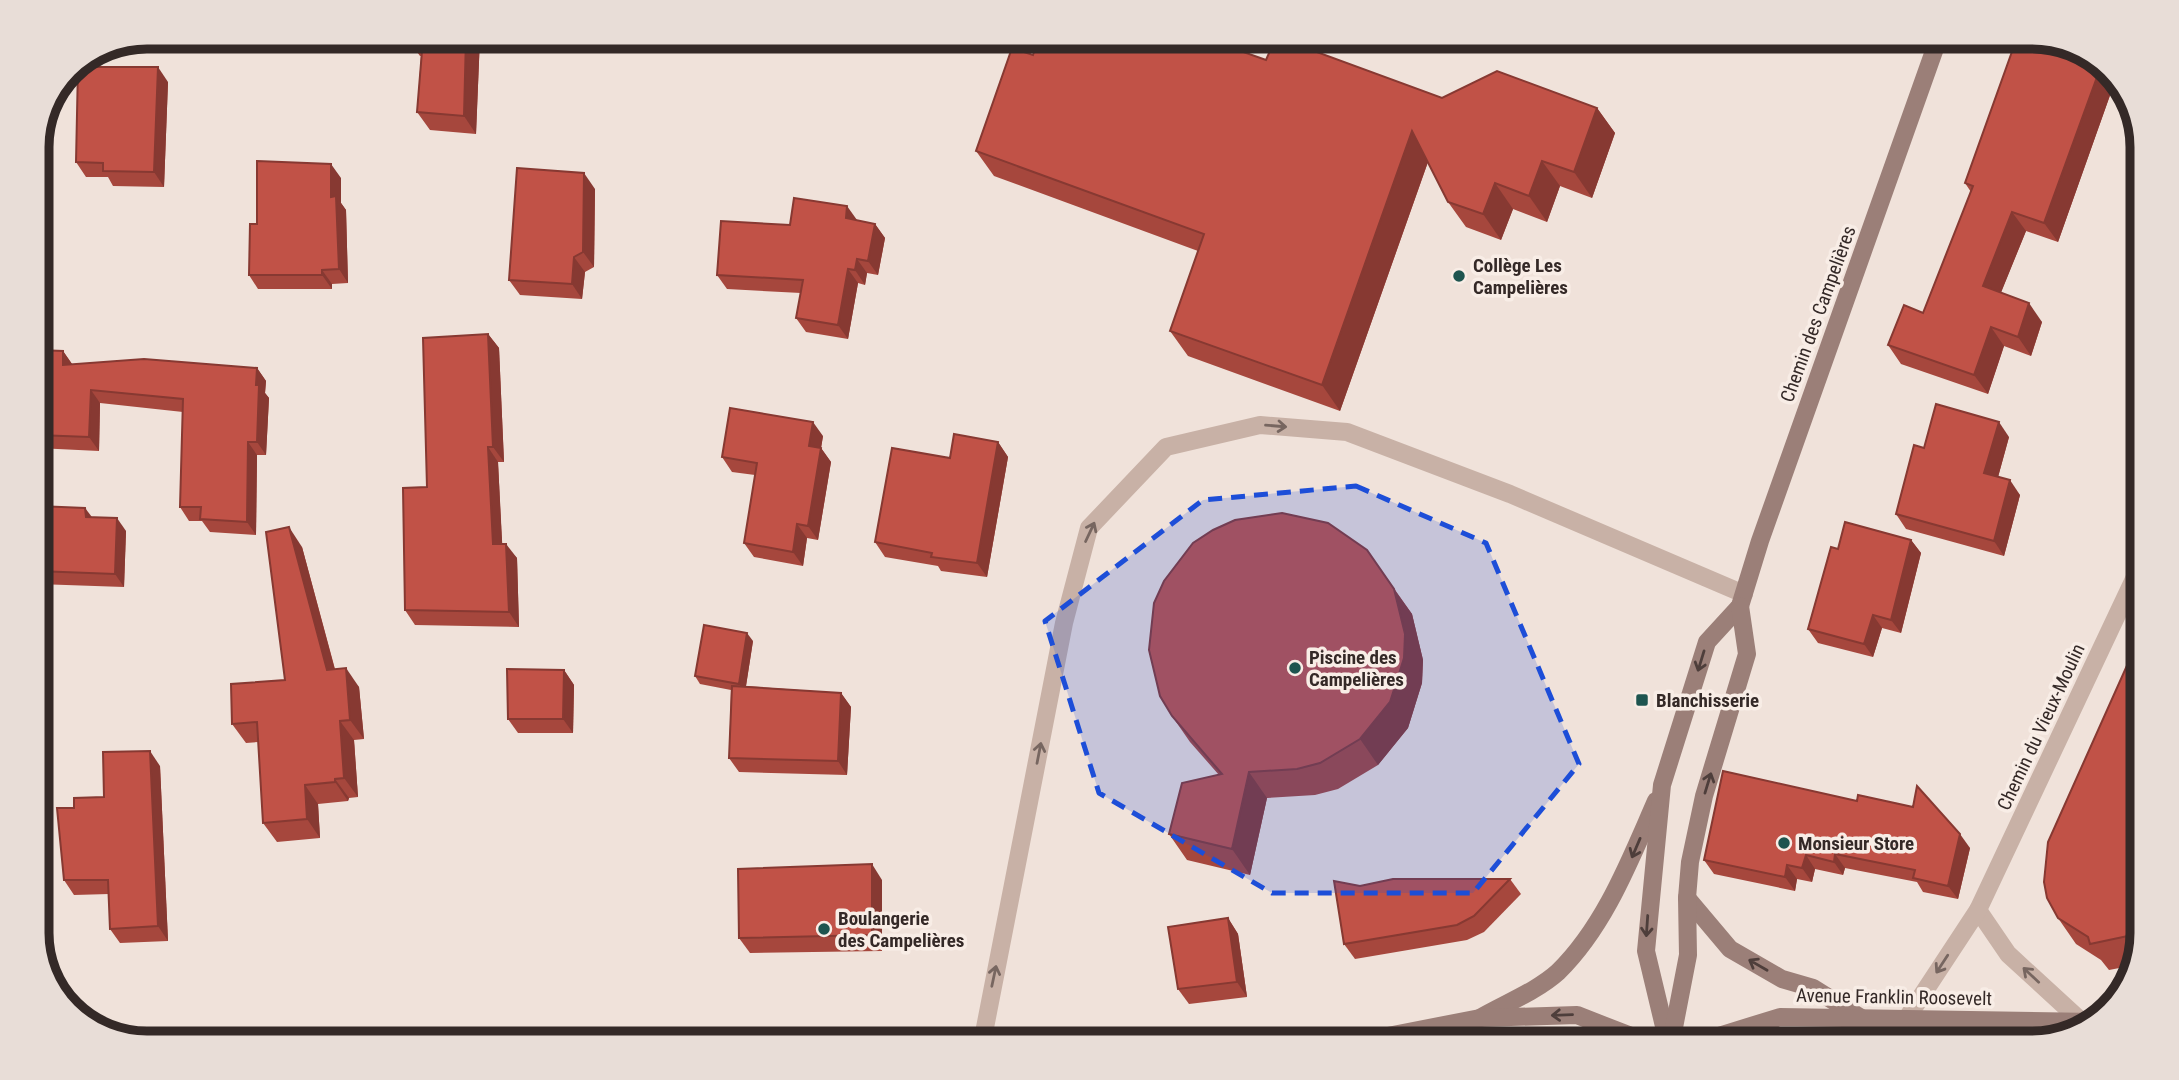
<svg xmlns="http://www.w3.org/2000/svg" width="2179" height="1080" viewBox="0 0 2179 1080" font-family="'Roboto Condensed',sans-serif">
	<style>
		.lines { fill: none; stroke-linecap: round; stroke-linejoin: round }
		.street { stroke: #c8b1a6; stroke-width: 18 }
		.secondary { stroke: #9b7f78; stroke-width: 18 }
		.wall { fill: #a6473d }
		.shaded-wall { fill: #873932 }
		.building { fill: #c15247; stroke: #873932; stroke-width: 2 }
		.oneway { stroke: #776660 }
		.oneway2 { stroke: #4e3e3b }
		.marked { fill: #1d4ed8; fill-opacity: 0.2; stroke: #1d4ed8; stroke-width: 5; stroke-dasharray: 14 9; stroke-linejoin: round }
		.poi-dot { fill: #1e544f; stroke: #f8ede6; stroke-width: 2.5 }
		.labels { text-anchor: middle; dominant-baseline: central; stroke-width: 7; stroke-linejoin: round; paint-order: stroke }
		.poi-label { font-size: 19px; font-weight: bold; fill: #342927; stroke: #f8ede6; text-anchor: start }
		.street-label { font-size: 19px; fill: #342927; stroke: #f8ede6 }
		.rim { fill: none; stroke: #342927; stroke-width: 9 }
	</style>
	<rect width="100%" height="100%" fill="#f0e2da"/>
	<g class="lines">
		<g class="street">
			<path d="M1978,910L2008,954L2082,1022V1028"/>
			<path d="M1907,1018L1978,910L2142,562"/>
			<path d="M982,1043L1064,623L1089,528L1166,447L1260,425L1347,432L1510,494L1744,594"/>
		</g>
		<g class="secondary">
			<path d="M1687,898L1730,949L1782,979L1813,988L1861,1018"/>
			<path d="M1480,1018C1504,1004 1537,991 1558,972C1605,926 1630,860 1656,801"/>
			<path d="M1352,1043L1480,1018L1577,1015L1649,1043"/>
			<path d="M1668,1043L1646,951L1662,785L1707,642L1740,606L1760,541L1939,37"/>
			<path d="M1671,1043L1688,955L1687,898L1690,862L1704,796L1747,654L1740,606"/>
			<path d="M1696,1043L1780,1017L2095,1022"/>
		</g>
	</g>
	<g class="wall">
		<path d="M480,37L476,134L430,130L417,112L421,56H420L407,38Z"/>
		<path d="M1438,37H1448L1450,41Z"/>
		<path d="M2022,49L2100,65L2114,84L2058,242L2026,231L2001,292L2042,322L2031,356L2004,346L1988,394L1901,364L1888,345L1923,313L1971,192L1965,183Z"/>
		<path d="M1033,55L1266,60L1442,98L1597,108L1615,133L1592,198L1560,186L1547,222L1513,209L1501,240L1466,227L1448,202L1428,162L1340,411L1188,356L1170,331L1198,251L994,176L976,151Z"/>
		<path d="M168,82L164,187L113,186L108,177H86L76,162Z"/>
		<path d="M341,178V203L346,210L348,283L332,284V289H258L249,275L257,224Z"/>
		<path d="M595,189L594,267L585,272L582,299L520,295L509,280Z"/>
		<path d="M857,220L875,224L885,238L878,275L867,273L865,285L858,283L848,339L806,332L796,318L801,293L727,289L717,275L790,225Z"/>
		<path d="M488,334L499,348L504,462H498L502,544L517,558L519,627L415,625L405,610L427,487Z"/>
		<path d="M37,350L63,351L72,364L257,368L266,381L265,393L269,398L266,455H257L256,535L210,532L202,521H189L180,507L183,412L100,403L99,451L37,448Z"/>
		<path d="M823,436L821,448L831,462L818,540L807,538L803,566L754,557L744,543L755,475L732,472L722,457Z"/>
		<path d="M2009,437L1998,477L2020,495L2004,556L1906,529L1896,514L1924,448Z"/>
		<path d="M998,442L1008,457L987,577L941,571L938,566L885,557L875,542L950,458Z"/>
		<path d="M37,506L91,517L126,531L124,587L37,584Z"/>
		<path d="M1911,540L1921,553L1901,633L1882,628L1873,657L1818,643L1808,629L1838,549Z"/>
		<path d="M302,547L335,669L359,687L364,739L354,740L358,797L349,798L348,801L318,804L320,838L277,842L263,823L258,742L246,743L232,724L285,680Z"/>
		<path d="M1367,550L1412,614L1423,660L1422,683L1408,728L1378,765L1338,789L1315,795L1267,798L1250,875L1187,860L1169,834L1219,775L1190,742L1172,716Z"/>
		<path d="M753,641L746,686L841,693L851,707L847,775L739,772L729,758L731,690L700,684L695,676Z"/>
		<path d="M564,670L574,685L573,733H518L508,719Z"/>
		<path d="M160,766L168,941L120,943L110,929L109,894L74,895L64,880L74,808L104,797Z"/>
		<path d="M1723,771L1970,848L1958,899L1923,892L1917,882L1845,868L1843,875L1815,869L1812,882L1797,879L1795,891L1714,874L1704,860Z"/>
		<path d="M1510,879L1521,894L1484,932L1467,940L1355,959L1344,944L1360,886Z"/>
		<path d="M882,880V951L750,953L739,938Z"/>
		<path d="M1228,918L1238,934L1247,997L1189,1004L1178,989Z"/>
		<path d="M2058,918L2142,933L2135,965L2109,970L2101,960L2076,944Z"/>
	</g>
	<g class="shaded-wall">
		<path d="M466,37H480L476,134L464,116Z"/>
		<path d="M2101,66L2114,84L2058,242L2044,223Z"/>
		<path d="M158,67L168,82L164,187L154,172Z"/>
		<path d="M1597,108L1615,133L1592,198L1574,172Z"/>
		<path d="M1412,131L1430,156L1340,411L1322,385Z"/>
		<path d="M1542,161L1560,186L1547,222L1529,196Z"/>
		<path d="M331,164L341,178V203L346,210L348,283L339,269L331,197Z"/>
		<path d="M584,173L595,189L594,267L583,252Z"/>
		<path d="M1495,183L1513,209L1501,240L1483,214Z"/>
		<path d="M847,206L857,220L846,218Z"/>
		<path d="M2012,212L2026,231L1996,305L1983,286Z"/>
		<path d="M875,224L885,238L878,275L868,261Z"/>
		<path d="M574,257L585,272L582,299L572,284Z"/>
		<path d="M857,259L867,273L865,285L855,270Z"/>
		<path d="M848,269L858,283L848,339L838,325Z"/>
		<path d="M322,270L332,284V289L322,275Z"/>
		<path d="M2029,303L2042,322L2031,356L2018,337Z"/>
		<path d="M1991,327L2004,346L1988,394L1974,375Z"/>
		<path d="M488,334L499,348L504,462L493,447Z"/>
		<path d="M63,351L72,364L63,365Z"/>
		<path d="M257,368L266,381L265,393L269,398L266,455L257,442L256,385Z"/>
		<path d="M91,390L100,403L99,451L89,437Z"/>
		<path d="M813,422L823,436L821,448L831,462L818,540L808,526L809,446Z"/>
		<path d="M1999,422L2009,437L1995,488L1984,473Z"/>
		<path d="M248,442L257,455L256,535L247,522Z"/>
		<path d="M998,442L1008,457L987,577L977,563Z"/>
		<path d="M488,447L498,462L503,559L493,544Z"/>
		<path d="M2010,480L2020,495L2004,556L1994,541Z"/>
		<path d="M85,508L95,521L86,517Z"/>
		<path d="M117,518L126,531L124,587L115,574Z"/>
		<path d="M797,524L807,538L803,566L793,552Z"/>
		<path d="M289,527L302,547L340,689L327,670Z"/>
		<path d="M1911,540L1921,553L1901,633L1891,620Z"/>
		<path d="M506,544L517,558L519,627L509,612Z"/>
		<path d="M1394,589L1412,614L1423,660L1422,683L1408,728L1378,765L1360,739Z"/>
		<path d="M1873,615L1882,628L1873,657L1864,644Z"/>
		<path d="M747,633L753,641L745,692L739,684Z"/>
		<path d="M346,668L359,687L364,739L350,720Z"/>
		<path d="M564,670L574,685L573,733L563,719Z"/>
		<path d="M841,693L851,707L847,775L838,761Z"/>
		<path d="M340,721L354,740L358,797L344,778Z"/>
		<path d="M150,751L160,766L168,941L158,926Z"/>
		<path d="M1249,772L1267,798L1250,875L1232,849Z"/>
		<path d="M335,779L349,798L348,801L335,782Z"/>
		<path d="M305,785L318,804L320,838L307,819Z"/>
		<path d="M1960,834L1970,848L1958,899L1948,886Z"/>
		<path d="M1835,854L1845,868L1843,875L1834,862Z"/>
		<path d="M1806,855L1815,869L1812,882L1802,868Z"/>
		<path d="M872,864L882,880V951L872,935Z"/>
		<path d="M1787,865L1797,879L1795,891L1785,877Z"/>
		<path d="M1228,918L1238,934L1247,997L1237,982Z"/>
	</g>
	<g class="building">
		<path d="M407,37H466L464,116L417,112L423,39L407,38Z"/>
		<path d="M1039,37H1201L1266,60L1276,37L1442,98L1497,71L1597,108L1574,172L1542,161L1529,196L1495,183L1483,214L1448,202L1412,131L1322,385L1170,331L1204,234L976,151L1012,48L1033,55Z"/>
		<path d="M2026,38L2101,66L2044,223L2012,212L1983,286L2029,303L2018,337L1991,327L1974,375L1888,345L1904,305L1923,313L1973,186L1965,183L2014,46L2022,49Z"/>
		<path d="M78,67H158L154,172L103,171V163L76,162Z"/>
		<path d="M257,161L331,164V197L336,196L339,269L322,270V275H249L250,224H257Z"/>
		<path d="M517,168L584,173L583,252L574,257L572,284L509,280Z"/>
		<path d="M794,198L847,206L846,218L875,224L868,261L857,259L855,270L848,269L838,325L796,318L803,280L717,275L721,221L790,225Z"/>
		<path d="M488,334L493,447H488L493,544H506L509,612L405,610L403,488L427,487L423,338Z"/>
		<path d="M37,350L63,351V365L144,359L257,368L256,385H259L257,442H248L247,522L200,519L201,507H180L183,399L91,390L89,437L37,435Z"/>
		<path d="M1936,404L1999,422L1984,473L2010,480L1994,541L1896,514L1914,445L1924,448Z"/>
		<path d="M730,408L813,422L809,446L821,448L808,526L797,524L793,552L744,543L757,463L722,457Z"/>
		<path d="M954,434L998,442L977,563L931,557L932,553L875,542L892,448L950,458Z"/>
		<path d="M37,506L85,508L86,517L117,518L115,574L37,571Z"/>
		<path d="M1282,513L1328,523L1367,550L1394,589L1405,634L1404,658L1390,702L1360,739L1320,763L1297,769L1249,772L1232,849L1169,834L1182,783L1222,774L1172,716L1160,696L1149,650L1154,603L1164,581L1193,543L1213,530L1235,520Z"/>
		<path d="M1845,522L1911,540L1891,620L1873,615L1864,644L1808,629L1831,547L1838,549Z"/>
		<path d="M289,527L327,670L346,668L350,720L340,721L344,778L335,779V782L305,785L307,819L263,823L257,722L232,724L231,684L285,680L266,532Z"/>
		<path d="M704,625L747,633L739,684L695,676Z"/>
		<path d="M2142,632V933L2090,944L2088,937L2058,918L2047,898L2044,882L2048,842Z"/>
		<path d="M507,669L564,670L563,719H508Z"/>
		<path d="M732,686L841,693L838,761L729,758Z"/>
		<path d="M150,751L158,926L110,929L108,880H64L57,808H74V798L104,797L103,752Z"/>
		<path d="M1723,771L1857,801L1858,795L1913,807L1917,786L1960,834L1948,886L1913,878L1915,870L1835,854L1834,862L1806,855L1802,868L1787,865L1785,877L1704,860Z"/>
		<path d="M872,864V935L739,938L738,869Z"/>
		<path d="M1393,879H1510L1474,916L1457,925L1344,944L1334,881L1360,886Z"/>
		<path d="M1228,918L1237,982L1178,989L1168,927Z"/>
	</g>
	<defs><path id="oneway-shaft" d="M-6 0H5M1.5-3L5.5 0L1.5 3" fill="none" stroke-width="1.6" stroke-linecap="round" stroke-linejoin="round" transform="scale(1.75)"/></defs>
	<g class="oneway">
		<use href="#oneway-shaft" transform="translate(1276 426) rotate(5)"/>
		<use href="#oneway-shaft" transform="translate(1090 532) rotate(-65)"/>
		<use href="#oneway-shaft" transform="translate(1039 753) rotate(-79)"/>
		<use href="#oneway-shaft" transform="translate(1942 964) rotate(123)"/>
		<use href="#oneway-shaft" transform="translate(2031 975) rotate(-137)"/>
		<use href="#oneway-shaft" transform="translate(994 976) rotate(-78)"/>
	</g>
	<g class="oneway2">
		<use href="#oneway-shaft" transform="translate(1701 661) rotate(107)"/>
		<use href="#oneway-shaft" transform="translate(1708 783) rotate(-73)"/>
		<use href="#oneway-shaft" transform="translate(1636 848) rotate(113)"/>
		<use href="#oneway-shaft" transform="translate(1647 926) rotate(94)"/>
		<use href="#oneway-shaft" transform="translate(1758 965) rotate(-150)"/>
		<use href="#oneway-shaft" transform="translate(1562 1015) rotate(178)"/>
	</g>
	<path class="marked" d="M1356,486L1486,543L1579,764L1473,893H1272L1099,793L1045,621L1203,500Z"/>
	<g class="poi-dot">
		<circle cx="1459" cy="276" r="7"/>
		<circle cx="1295" cy="668" r="7"/>
		<rect x="1635" y="693" width="14" height="14" rx="3.5"/>
		<circle cx="1784" cy="843" r="7"/>
		<circle cx="824" cy="929" r="7"/>
	</g>
	<g class="labels">
		<g class="poi-label">
			<text x="1473" y="265">Collège Les<tspan x="1473" dy="22">Campelières</tspan></text>
			<text x="1309" y="657">Piscine des<tspan x="1309" dy="22">Campelières</tspan></text>
			<text x="1656" y="700">Blanchisserie</text>
			<text x="1798" y="843">Monsieur Store</text>
			<text x="838" y="918">Boulangerie<tspan x="838" dy="22">des Campelières</tspan></text>
		</g>
		<g class="street-label">
			<text transform="translate(1818 314) rotate(-70)">Chemin des Campelières</text>
			<text transform="translate(2041 727) rotate(-65)">Chemin du Vieux-Moulin</text>
			<text transform="translate(1894 997) rotate(1)">Avenue Franklin Roosevelt</text>
		</g>
	</g>
	<path d="M0 0H2179V1080H0ZM147 49H2032A98 98 0 0 1 2130 147V933A98 98 0 0 1 2032 1031H147A98 98 0 0 1 49 933V147A98 98 0 0 1 147 49Z" fill="#e8ddd7" fill-rule="evenodd"/>
	<path class="rim" d="M147 49H2032A98 98 0 0 1 2130 147V933A98 98 0 0 1 2032 1031H147A98 98 0 0 1 49 933V147A98 98 0 0 1 147 49Z"/>
</svg>
